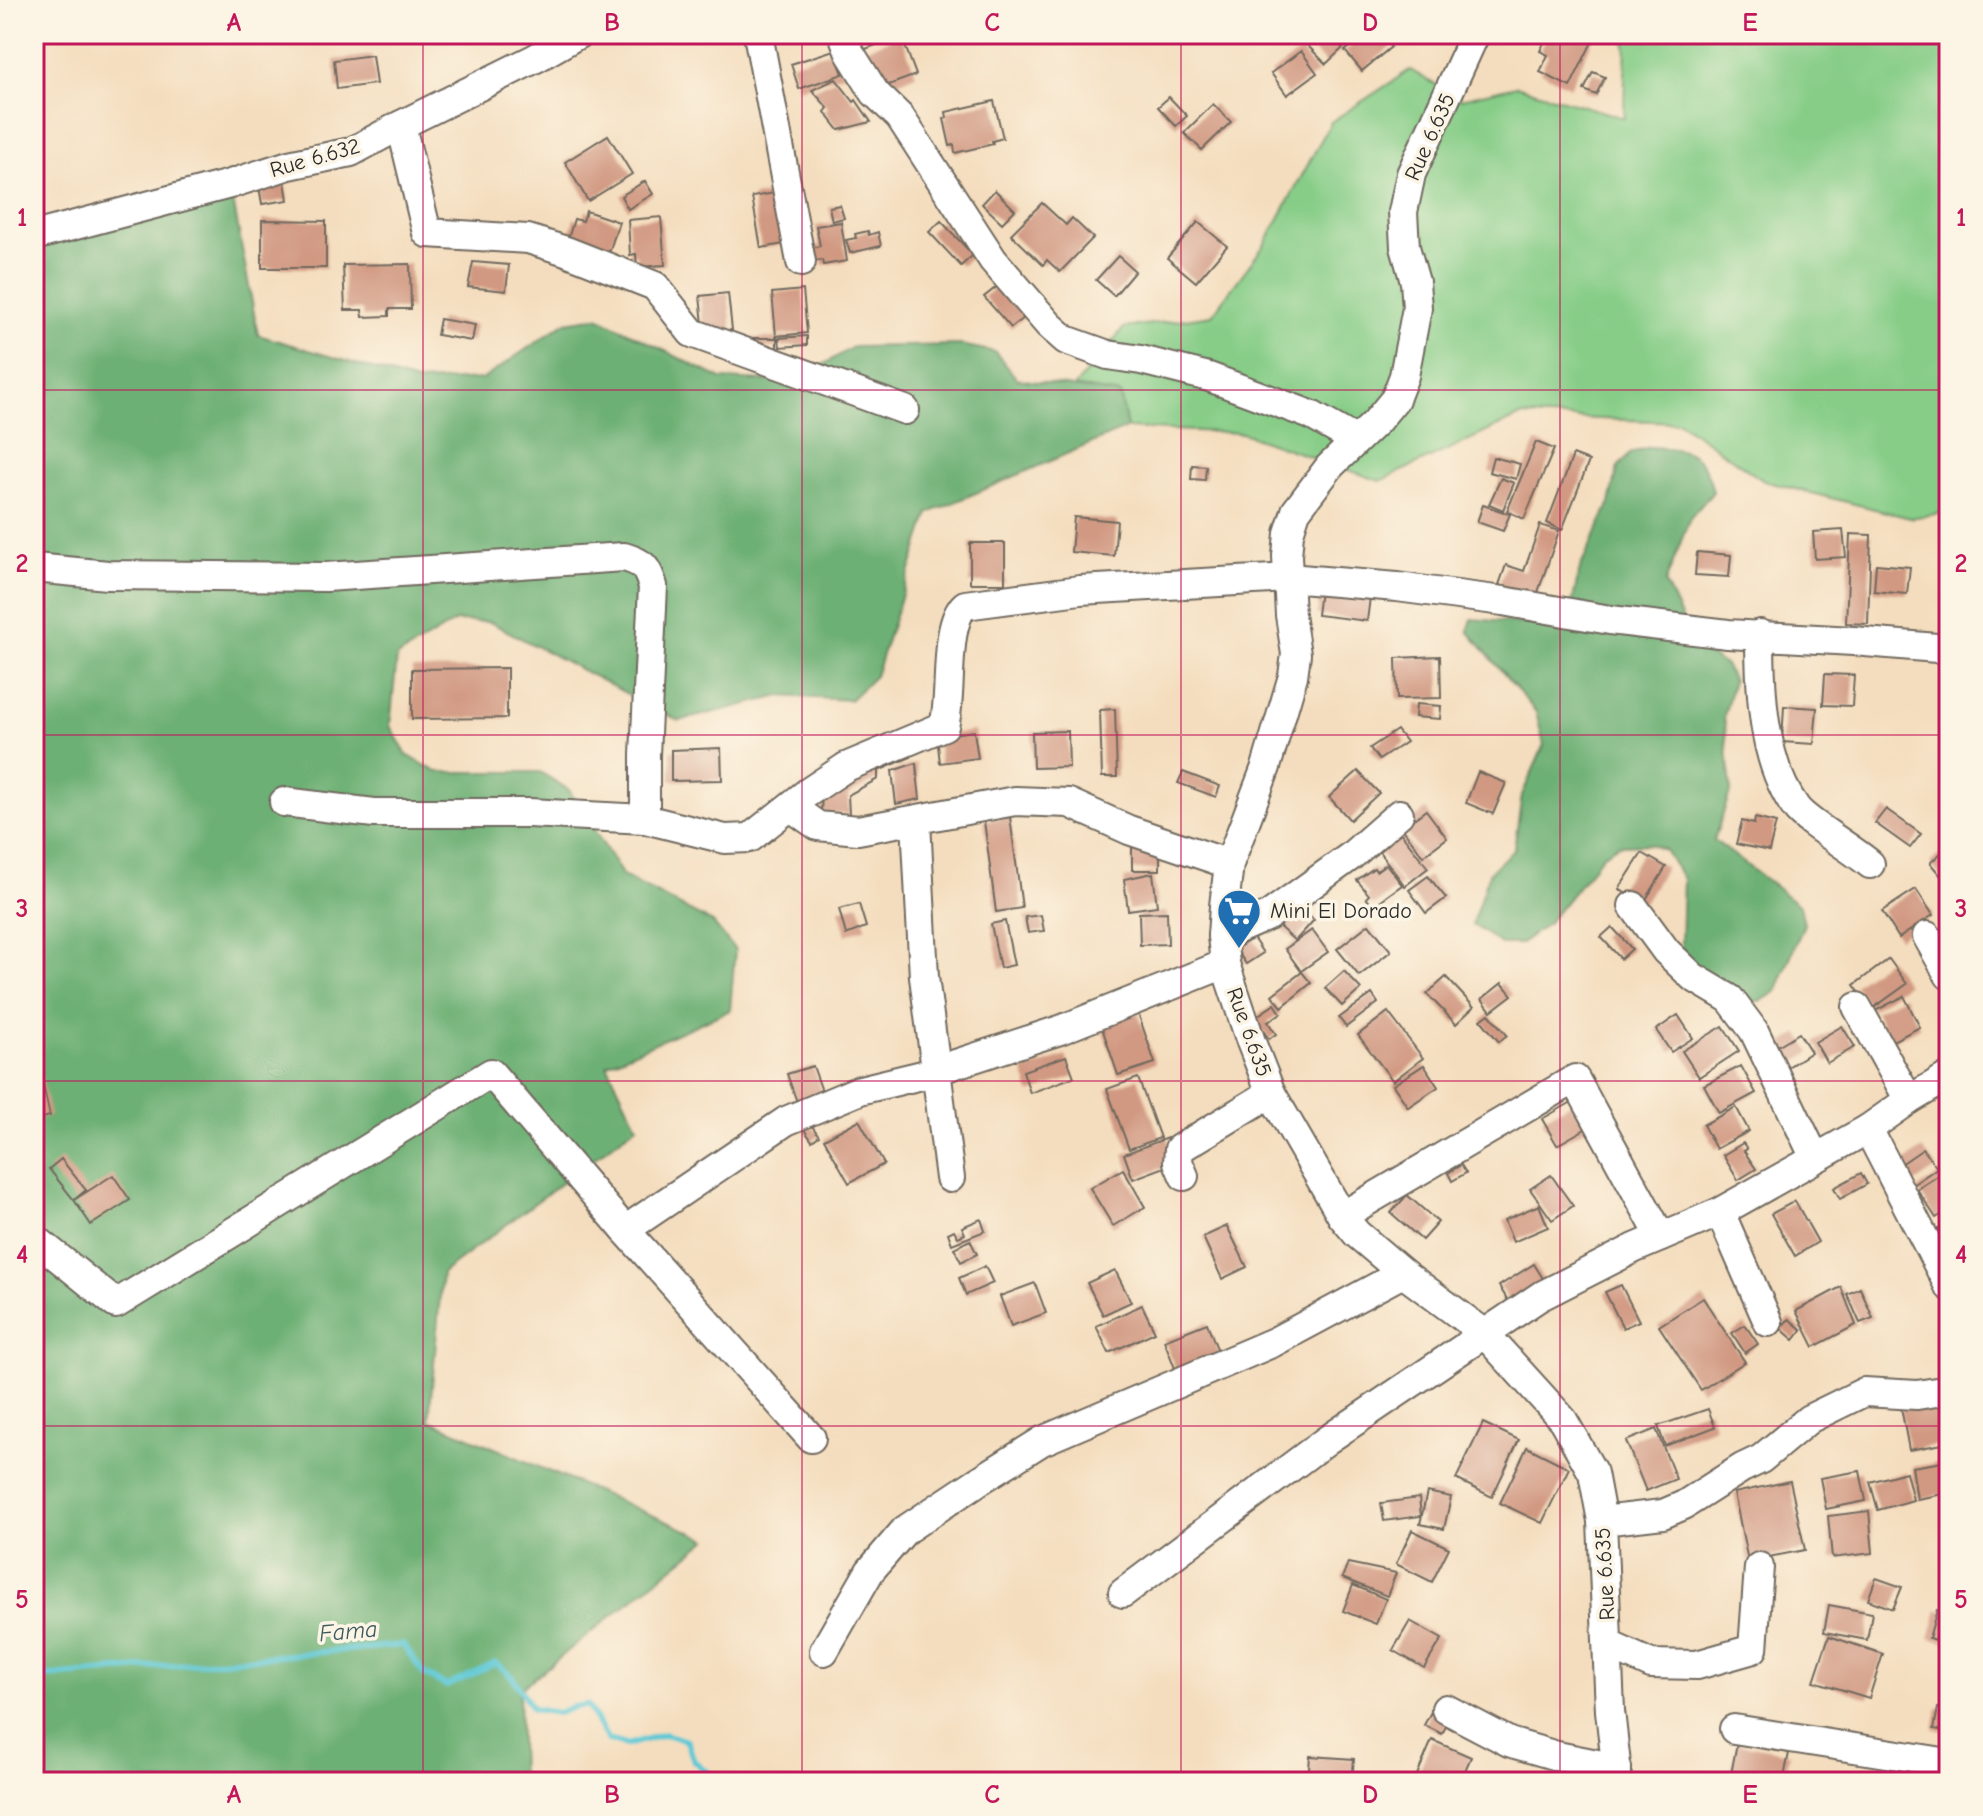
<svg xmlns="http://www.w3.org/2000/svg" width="1983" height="1816" viewBox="0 0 1983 1816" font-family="'Comic Neue',sans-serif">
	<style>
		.green { fill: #87cd88; stroke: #597c5a; stroke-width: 2 }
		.forest { fill: #6db074; stroke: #4c6e50; stroke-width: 2 }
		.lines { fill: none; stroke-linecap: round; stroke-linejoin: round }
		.stream { stroke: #5cc8d5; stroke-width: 6 }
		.building { fill: #d19982 }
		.minor-casing { stroke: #71695e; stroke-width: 32 }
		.minor { stroke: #fff; stroke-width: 28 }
		.grid { fill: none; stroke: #c2185b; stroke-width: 2; stroke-opacity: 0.55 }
		.labels { text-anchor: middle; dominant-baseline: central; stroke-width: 7; stroke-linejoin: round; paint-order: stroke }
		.street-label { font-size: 22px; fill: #2b2b2b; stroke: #fcf5e5 }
		.poi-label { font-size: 22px; fill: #2b2b2b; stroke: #fcf5e5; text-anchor: start }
		.water-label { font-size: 24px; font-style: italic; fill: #3a5a5e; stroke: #fcf5e5 }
		.neatline { fill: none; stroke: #c2185b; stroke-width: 3 }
		.grid-label { font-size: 26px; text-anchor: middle; font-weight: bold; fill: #c2185b }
	</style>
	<rect width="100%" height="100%" fill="#fcf5e5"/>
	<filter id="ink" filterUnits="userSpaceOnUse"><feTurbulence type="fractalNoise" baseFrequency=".0125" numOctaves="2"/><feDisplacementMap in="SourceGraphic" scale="16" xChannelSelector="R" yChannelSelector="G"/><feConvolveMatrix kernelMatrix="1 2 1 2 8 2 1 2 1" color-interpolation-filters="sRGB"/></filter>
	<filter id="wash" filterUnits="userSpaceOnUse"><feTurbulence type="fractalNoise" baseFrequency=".006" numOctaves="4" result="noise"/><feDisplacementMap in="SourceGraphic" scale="32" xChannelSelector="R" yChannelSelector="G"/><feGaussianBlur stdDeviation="1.8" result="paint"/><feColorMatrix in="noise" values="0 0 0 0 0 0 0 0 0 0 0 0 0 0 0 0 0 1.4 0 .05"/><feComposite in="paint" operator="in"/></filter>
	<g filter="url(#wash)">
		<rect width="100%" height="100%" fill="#f4ddbe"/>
		<path class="green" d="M1626,34H1949V512L1910,518L1764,481L1679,422L1521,416L1380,481L1242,433L1127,428L1120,394L1074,387L1124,328L1212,315L1265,244L1331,122L1410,70L1461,99L1516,86L1624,118Z"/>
		<g class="forest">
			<path d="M230,184L258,335L417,382L483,379L566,322L598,317L721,379L794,382L853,347L961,345L995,352L1017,379L1120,394L1127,428L929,513L875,676L850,700L780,696L679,721L490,622L456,621L397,657L390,726L407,755L437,772H540L569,790L623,876L713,923L735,950L730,1010L607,1064L637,1126L442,1273L429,1420L708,1539L519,1690L521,1782H34V239Z"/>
			<path d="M1649,447C1687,449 1704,450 1713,492L1690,518L1665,583L1695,646L1725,665L1733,681L1724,716L1731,790L1714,840L1800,906L1804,924L1776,992L1761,1001H1743L1699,977L1681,947L1683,879L1665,850L1650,844L1618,845L1604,854L1548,923L1520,944H1501L1472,924L1489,873L1514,849L1522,795L1544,745L1536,712L1468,631L1472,619L1544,625L1572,604L1580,568L1610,503L1618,467L1631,453Z"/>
		</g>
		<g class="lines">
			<path class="stream" d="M34,1675L39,1677L403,1645L424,1674L447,1686L496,1663L512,1677L533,1709L558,1713L573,1707L587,1705L608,1740L627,1745L665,1734L687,1741L694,1761L719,1782"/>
		</g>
		<g id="blocks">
			<g class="building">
				<path d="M1320,34H1329L1343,48L1326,64L1308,46Z"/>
				<path d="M1366,34H1380L1391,47L1362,71L1345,51Z"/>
				<path d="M1548,34L1557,37L1558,34H1596L1570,87L1540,72L1548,55L1540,51Z"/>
				<path d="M901,35L916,75L878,89L863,50Z"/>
				<path d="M834,50L843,74L799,89L791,64Z"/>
				<path d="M1301,51L1317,73L1287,95L1271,73Z"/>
				<path d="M372,55L376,84L337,89L334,60Z"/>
				<path d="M1593,72L1605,77L1596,95L1584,90Z"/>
				<path d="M836,79L854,102L856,100L871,122L839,130L825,112L828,108L812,90Z"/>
				<path d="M1169,97L1187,116L1176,126L1158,107Z"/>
				<path d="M994,101L1003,138L992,141L993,144L955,153L954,145L950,146L944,119L947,118L946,112Z"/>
				<path d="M1213,104L1231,122L1202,150L1184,133Z"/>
				<path d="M608,135L632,174L588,201L565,162Z"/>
				<path d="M284,175L288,200L262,204L258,180Z"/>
				<path d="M645,181L653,194L628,209L621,196Z"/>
				<path d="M995,190L1015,210L1002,223L982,204Z"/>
				<path d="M781,192L790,243L761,248L752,197Z"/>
				<path d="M1042,203L1066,225L1072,218L1093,238L1060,272L1047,260L1043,265L1011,234Z"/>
				<path d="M840,205L844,218L832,221L829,207Z"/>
				<path d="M586,211L619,222L607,259L568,239L574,219L583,221Z"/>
				<path d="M661,217L665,265L637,267L636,254L630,255L628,220Z"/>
				<path d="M262,220L326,221V268H262Z"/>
				<path d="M941,221L973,255L961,266L929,232Z"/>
				<path d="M841,222L847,261L823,265L822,260L814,261L812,248L820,246L816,226Z"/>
				<path d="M1198,222L1227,246L1196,282L1167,258Z"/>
				<path d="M868,231L869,235L878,232L881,246L850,253L846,240L856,238L855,234Z"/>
				<path d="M1118,256L1135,271L1114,296L1096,280Z"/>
				<path d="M473,262L509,265L506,291L468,287Z"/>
				<path d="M410,264L411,309H389V316L363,317L362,310H345L343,265Z"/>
				<path d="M999,285L1025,317L1011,328L984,297Z"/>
				<path d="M803,290L807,333L776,336L772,293Z"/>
				<path d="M728,293L732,330L704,333L700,296Z"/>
				<path d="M440,319L475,325L472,341L437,335Z"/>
				<path d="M807,336V345L780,347L779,338Z"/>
				<rect x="753" y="338" width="24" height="10"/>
				<path d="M1536,442L1554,449L1524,519L1507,511Z"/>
				<path d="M1573,455L1589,461L1562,530L1547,523Z"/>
				<path d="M1493,457L1520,464L1516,479L1489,472Z"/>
				<path d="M1192,465L1206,466L1205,480L1191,479Z"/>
				<path d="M1501,478L1514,483L1503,510L1489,504Z"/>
				<path d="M1483,505L1510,514L1503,531L1477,522Z"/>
				<path d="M1074,517L1117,521L1114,556L1071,552Z"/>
				<path d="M1540,525L1559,531L1536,598L1499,585L1506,565L1524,571Z"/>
				<path d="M1843,530L1846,557L1815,559L1813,532Z"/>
				<path d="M1850,534L1871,535L1868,624L1846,623Z"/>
				<rect x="970" y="543" width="35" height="40"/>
				<path d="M1697,552L1731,555L1729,577L1695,575Z"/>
				<path d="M1876,564L1910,567L1907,594L1874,591Z"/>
				<path d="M1320,591L1370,597L1367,621L1317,615Z"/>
				<path d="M1440,656L1441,698L1397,699L1396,658Z"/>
				<path d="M507,668V718L412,719V669Z"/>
				<path d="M1825,674L1854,675L1852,706L1823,705Z"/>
				<path d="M1416,704L1441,706L1440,719L1415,717Z"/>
				<path d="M1784,706L1817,708L1814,744L1782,742Z"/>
				<path d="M1115,709L1117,777H1102L1100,710Z"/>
				<path d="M1397,730L1406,742L1379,760L1370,748Z"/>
				<path d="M974,731L978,758L940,763L937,736Z"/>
				<path d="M1068,731L1069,767L1033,768L1032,732Z"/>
				<path d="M721,748L722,780L671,781V750Z"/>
				<path d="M909,753L911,757L878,771V779L848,795L849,814L821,813L822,793Z"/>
				<path d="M916,763L920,799L896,804L892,771Z"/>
				<path d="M1358,771L1379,793L1350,820L1329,797Z"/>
				<path d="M1183,772L1220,786L1216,797L1178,783Z"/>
				<path d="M1478,772L1506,783L1493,814L1466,803Z"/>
				<path d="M1886,809L1921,834L1910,848L1875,823Z"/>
				<path d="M1426,810L1447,838L1423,856L1402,828Z"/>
				<path d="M1010,817L1022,908L996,912L984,821Z"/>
				<path d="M1755,818L1776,823L1769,851L1736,844L1742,821L1754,824Z"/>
				<path d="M1401,833L1428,868L1405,886L1378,850Z"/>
				<rect x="1132" y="844" width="28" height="26"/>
				<path d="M1942,852L1949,860V879L1946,882L1930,863Z"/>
				<path d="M1642,853L1666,867L1643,904L1619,889Z"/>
				<path d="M1386,864L1402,885L1373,906L1366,898L1369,895L1357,880L1374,868L1376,871Z"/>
				<path d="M1153,873L1157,906L1128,910L1124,879Z"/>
				<path d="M1428,876L1446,898L1426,913L1409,890Z"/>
				<path d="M1916,889L1933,915L1899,938L1882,911Z"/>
				<path d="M1294,903L1314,920L1295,941L1276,924Z"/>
				<path d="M859,904L866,927L846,935L839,909Z"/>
				<path d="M1167,912L1168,944L1140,945L1139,913Z"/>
				<path d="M1041,915L1044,931L1028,933L1025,917Z"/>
				<path d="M1005,921L1014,965L1000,968L991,924Z"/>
				<path d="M1369,924L1391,951L1359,976L1337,949Z"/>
				<path d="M1612,927L1632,949L1621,959L1601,937Z"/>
				<path d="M1312,930L1328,952L1301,971L1285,949Z"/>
				<path d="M1253,938L1263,953L1246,964L1236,949Z"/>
				<path d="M1889,959L1907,984L1872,1009L1854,985Z"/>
				<path d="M1344,971L1361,989L1342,1006L1325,988Z"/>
				<path d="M1302,972L1311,983L1282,1007L1272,995Z"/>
				<path d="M1446,977L1474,1007L1456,1024L1427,994Z"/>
				<path d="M1502,983L1512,995L1491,1011L1482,999Z"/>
				<path d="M1372,994L1378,1003L1346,1027L1339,1018Z"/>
				<path d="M1904,996L1920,1027L1891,1042L1875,1011Z"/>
				<path d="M1275,1004L1281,1013L1268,1022L1276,1034L1269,1039L1254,1018Z"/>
				<path d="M1388,1012L1423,1058L1393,1081L1358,1035Z"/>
				<path d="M1138,1013L1155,1063L1118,1075L1101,1025Z"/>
				<path d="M1489,1014L1507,1035L1499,1042L1481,1020Z"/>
				<path d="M1678,1015L1693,1038L1671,1052L1656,1030Z"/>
				<path d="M1723,1026L1739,1051L1699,1077L1682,1051Z"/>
				<path d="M1842,1026L1855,1047L1827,1063L1815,1042Z"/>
				<path d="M1799,1033L1811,1052L1783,1070L1771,1050Z"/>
				<path d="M1066,1056L1074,1077L1030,1093L1023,1071Z"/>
				<path d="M1424,1065L1438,1087L1408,1107L1393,1085Z"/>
				<path d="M813,1066L823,1094L797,1102L787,1074Z"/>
				<path d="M1741,1066L1756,1093L1719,1113L1704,1085Z"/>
				<path d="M39,1067L50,1116L34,1120V1068Z"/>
				<path d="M1138,1078L1160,1138L1129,1149L1107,1089Z"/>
				<path d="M1579,1098L1594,1124L1557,1145L1542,1119Z"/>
				<path d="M1736,1107L1749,1131L1716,1149L1703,1125Z"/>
				<path d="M808,1120L819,1136L812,1141L801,1125Z"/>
				<path d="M859,1120L884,1164L849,1183L824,1139Z"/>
				<path d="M1167,1138L1176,1163L1133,1179L1124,1154Z"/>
				<path d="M1743,1143L1747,1149L1744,1151L1756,1169L1738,1180L1723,1155Z"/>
				<path d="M1923,1149L1937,1168L1905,1190L1891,1171Z"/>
				<path d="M61,1159L86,1190L74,1200L113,1175L130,1200L91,1225L74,1200L49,1169Z"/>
				<path d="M1461,1165L1466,1173L1452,1181L1448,1173Z"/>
				<path d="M1123,1169L1145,1207L1113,1226L1090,1188Z"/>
				<path d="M1949,1169V1210L1936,1218L1917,1189Z"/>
				<path d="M1861,1173L1867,1184L1840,1199L1834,1188Z"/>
				<path d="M1551,1175L1573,1206L1552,1220L1530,1189Z"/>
				<path d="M1407,1195L1438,1222L1422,1240L1391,1213Z"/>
				<path d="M1795,1201L1818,1242L1795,1256L1771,1214Z"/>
				<path d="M1539,1205L1548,1227L1513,1242L1504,1220Z"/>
				<path d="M981,1219L985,1231L952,1244L948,1233L954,1230L958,1237L965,1234L962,1227Z"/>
				<path d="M1949,1223V1252L1937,1229Z"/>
				<path d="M1227,1226L1247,1267L1222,1279L1203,1237Z"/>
				<path d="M970,1240L977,1254L961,1262L954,1248Z"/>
				<path d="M1534,1264L1547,1285L1512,1307L1499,1286Z"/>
				<path d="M985,1266L993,1283L966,1295L959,1278Z"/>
				<path d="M1115,1270L1131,1302L1103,1315L1087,1283Z"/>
				<path d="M1035,1283L1046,1313L1011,1326L1000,1296Z"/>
				<path d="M1621,1285L1639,1321L1623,1328L1605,1292Z"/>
				<path d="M1841,1287L1856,1325L1814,1347L1796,1311Z"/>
				<path d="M1860,1288L1873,1318L1860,1323L1847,1294Z"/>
				<path d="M1703,1298L1745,1362L1701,1390L1659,1326Z"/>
				<path d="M1142,1305L1155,1332L1109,1353L1096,1326Z"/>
				<path d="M1789,1319L1802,1330L1794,1340L1780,1328Z"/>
				<path d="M1207,1323L1221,1359L1178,1376L1164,1340Z"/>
				<path d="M1745,1325L1758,1344L1745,1353L1732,1333Z"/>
				<path d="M1949,1394V1443L1909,1450L1900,1402Z"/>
				<path d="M1708,1409L1715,1427L1665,1446L1658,1426Z"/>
				<path d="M1483,1423L1519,1440L1492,1497L1456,1479Z"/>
				<path d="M1656,1429L1676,1479L1646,1491L1626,1441Z"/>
				<path d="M1527,1447L1569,1468L1542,1523L1500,1503Z"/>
				<path d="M1949,1461V1493L1917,1499L1912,1467Z"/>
				<path d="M1860,1471L1866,1501L1826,1509L1820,1478Z"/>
				<path d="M1906,1472L1913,1500L1878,1510L1870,1482Z"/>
				<path d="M1790,1481L1805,1550L1748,1561L1734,1493Z"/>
				<path d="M1427,1492L1451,1497L1444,1529L1420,1524Z"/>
				<path d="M1419,1498L1421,1516L1384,1521L1381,1503Z"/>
				<path d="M1869,1511L1873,1553L1832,1558L1828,1516Z"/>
				<path d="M1412,1530L1449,1548L1432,1582L1396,1564Z"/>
				<path d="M1348,1563L1396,1573L1387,1596L1342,1578Z"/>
				<path d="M1876,1578L1902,1587L1893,1609L1868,1600Z"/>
				<path d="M1353,1585L1386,1599L1376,1624L1343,1611Z"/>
				<path d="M1829,1605L1872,1613L1867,1640L1824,1632Z"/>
				<path d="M1937,1610L1949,1613V1644L1929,1638Z"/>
				<path d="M1410,1621L1442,1639L1424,1668L1393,1650Z"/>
				<path d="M1829,1636L1883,1654L1869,1698L1814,1681Z"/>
				<path d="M1433,1708L1451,1717L1442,1734L1424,1725Z"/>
				<path d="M1938,1708L1949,1710V1732L1934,1729Z"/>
				<path d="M1432,1740L1471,1757L1460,1782H1414Z"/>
				<path d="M1737,1743L1789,1753L1783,1782L1731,1774Z"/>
				<path d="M1310,1756L1354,1759L1352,1782H1308Z"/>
			</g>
		</g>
	</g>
	<g filter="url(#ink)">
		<use href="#blocks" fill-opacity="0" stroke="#71695e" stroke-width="2"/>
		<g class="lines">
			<g class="minor-casing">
				<g id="minor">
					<path d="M758,34L801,262"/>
					<path d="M843,34L850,53L875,93L900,117L993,260L1049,325L1066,340L1108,355L1141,360L1209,377L1311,415L1355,440"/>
					<path d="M1475,34L1411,174L1403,212L1405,247L1415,282L1417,308L1404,376L1395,399L1376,422L1330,466L1296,511L1289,533L1287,556L1290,615L1296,654L1293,676L1266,767L1229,864L1224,906L1222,936L1225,964L1251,1042L1271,1093L1342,1216L1357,1234L1403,1273L1484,1333L1563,1420L1593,1473L1602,1521L1610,1711L1618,1782"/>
					<path d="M401,125L427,233L528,239L566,251L655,286L692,333L905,410"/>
					<path d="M34,236L230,184L289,165L351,152L401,125L536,58L578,34"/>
					<path d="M34,568L108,575L326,577L624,557C644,563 646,566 653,586L645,755V819"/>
					<path d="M1760,634C1760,690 1762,761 1796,808C1806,822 1853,849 1870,864"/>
					<path d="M284,802L374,813H529L645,819L725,839L750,838L807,793L846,767L944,726C953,695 943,625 965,605L1080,590L1288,578L1397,587L1503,601L1610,620L1728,634L1853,641L1949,649"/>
					<path d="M791,807L818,826L858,830L1015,801L1069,803L1129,830L1229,864"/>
					<path d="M916,821L924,977L950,1178"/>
					<path d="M1633,906L1666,951L1693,977L1730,999L1754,1031L1815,1158"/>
					<path d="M1222,936L1268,916L1351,856L1399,814"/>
					<path d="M1927,936L1949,975"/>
					<path d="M1857,1007L1909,1100"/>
					<path d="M1868,1129L1949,1286"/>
					<path d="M1184,1176L1178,1162L1179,1149L1271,1093"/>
					<path d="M1720,1212L1768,1322"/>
					<path d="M1342,1216L1575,1079L1661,1237"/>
					<path d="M625,1230L786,1121L860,1090L922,1075L1060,1030L1225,964"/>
					<path d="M34,1238L116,1304L491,1073L625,1230L811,1438"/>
					<path d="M1602,1521L1663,1514L1684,1505L1742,1468L1761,1459L1809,1419L1864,1392L1917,1395L1949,1390"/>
					<path d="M1123,1593L1327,1440L1539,1297L1635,1248L1720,1212L1868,1129L1909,1100L1949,1076"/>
					<path d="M1609,1645L1651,1664L1697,1665L1753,1649L1759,1567"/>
					<path d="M824,1651L870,1571L905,1530L977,1482L1042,1441L1274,1342L1403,1273"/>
					<path d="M1446,1709L1509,1742L1557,1756L1617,1768"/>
					<path d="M1734,1729L1949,1763"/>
				</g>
			</g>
			<use href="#minor" class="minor"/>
		</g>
	</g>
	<path class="grid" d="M423,34V1782M802,34V1782M1181,34V1782M1560,34V1782M34,390H1949M34,735H1949M34,1081H1949M34,1426H1949"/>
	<defs>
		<g id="supermarket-pin" transform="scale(2.3)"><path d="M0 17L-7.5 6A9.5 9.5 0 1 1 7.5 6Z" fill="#1f6fb2" stroke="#fcf5e5"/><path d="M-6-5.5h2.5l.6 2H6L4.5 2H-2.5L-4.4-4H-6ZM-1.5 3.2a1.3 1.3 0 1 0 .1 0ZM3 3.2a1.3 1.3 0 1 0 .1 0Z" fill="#fff"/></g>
	</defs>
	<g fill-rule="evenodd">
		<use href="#supermarket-pin" x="1239" y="911"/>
	</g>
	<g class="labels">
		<g class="street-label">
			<text transform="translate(1430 137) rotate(-66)">Rue 6.635</text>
			<text transform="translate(315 158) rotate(-16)">Rue 6.632</text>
			<text transform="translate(1249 1032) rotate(70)">Rue 6.635</text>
			<text transform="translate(1605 1574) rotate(-93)">Rue 6.635</text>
		</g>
		<g class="poi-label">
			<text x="1270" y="911">Mini El Dorado</text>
		</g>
		<g class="water-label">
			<text transform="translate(348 1631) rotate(-5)">Fama</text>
		</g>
	</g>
	<rect width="1983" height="1816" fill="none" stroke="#fcf5e5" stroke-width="88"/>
	<rect x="44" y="44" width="1895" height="1728" class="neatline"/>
	<g class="grid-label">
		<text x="234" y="31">A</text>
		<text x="612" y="31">B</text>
		<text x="992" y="31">C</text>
		<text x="1370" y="31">D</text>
		<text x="1750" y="31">E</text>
		<text x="22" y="226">1</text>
		<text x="1961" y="226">1</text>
		<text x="22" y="572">2</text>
		<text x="1961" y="572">2</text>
		<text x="22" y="917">3</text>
		<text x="1961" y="917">3</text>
		<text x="22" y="1263">4</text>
		<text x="1961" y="1263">4</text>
		<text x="22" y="1608">5</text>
		<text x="1961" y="1608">5</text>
		<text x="234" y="1803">A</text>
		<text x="612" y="1803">B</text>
		<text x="992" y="1803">C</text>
		<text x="1370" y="1803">D</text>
		<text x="1750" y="1803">E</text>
	</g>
</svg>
